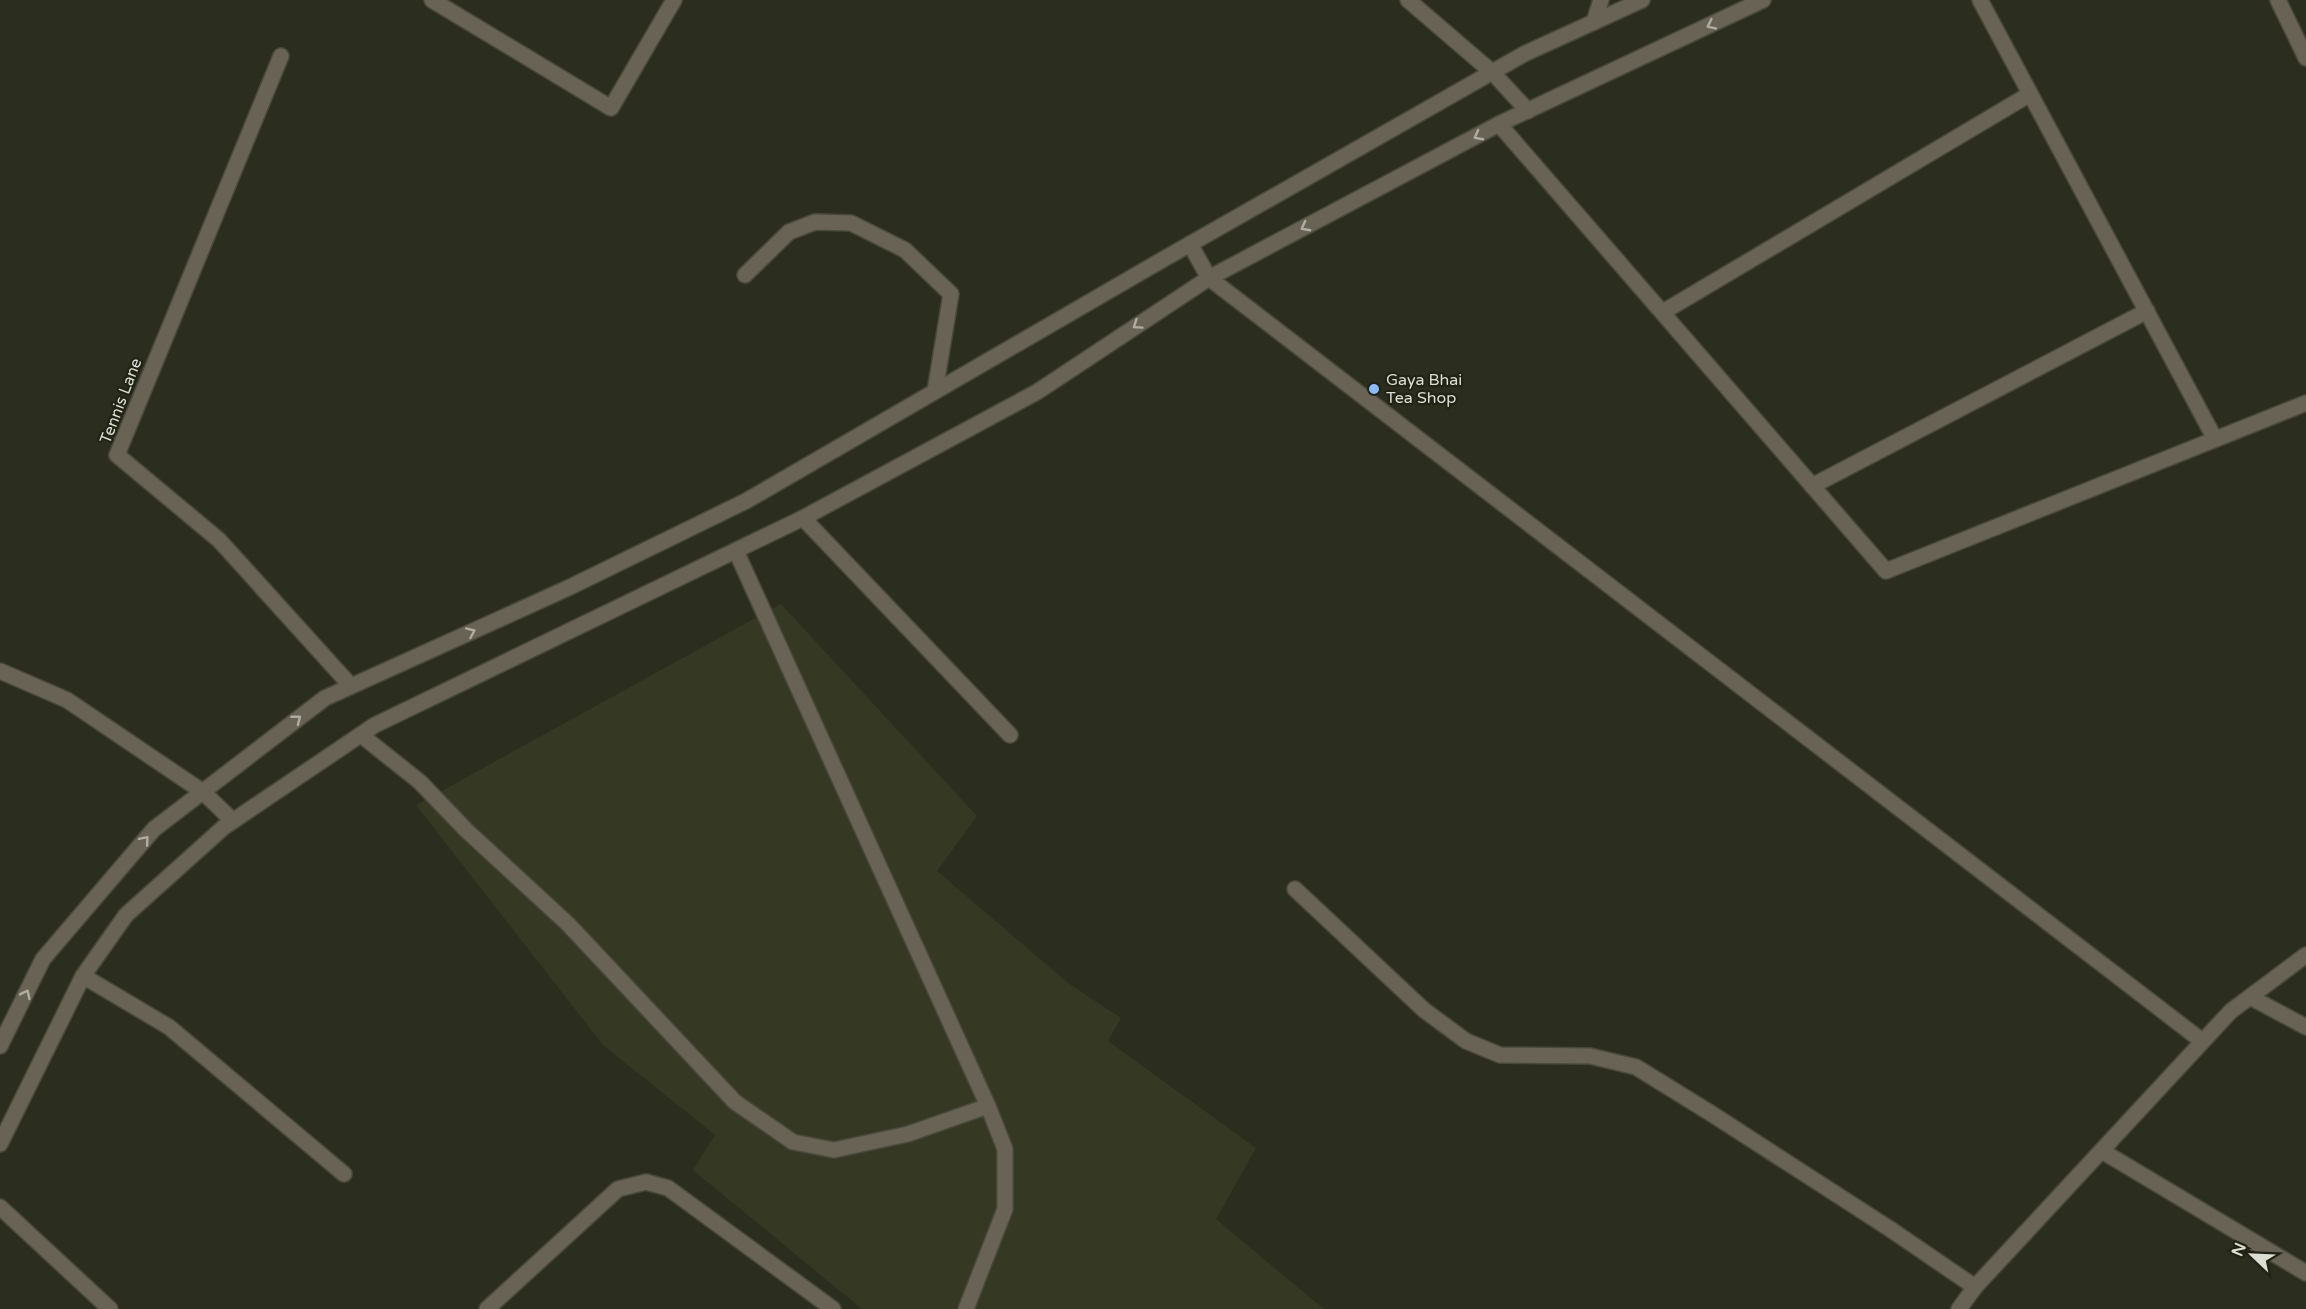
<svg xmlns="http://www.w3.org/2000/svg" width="2306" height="1309" viewBox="0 0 2306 1309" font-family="'Varela Round',sans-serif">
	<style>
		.built { fill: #353823 }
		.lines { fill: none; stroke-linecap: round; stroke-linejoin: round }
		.minor-casing { stroke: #474a3b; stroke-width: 18 }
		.minor { stroke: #696355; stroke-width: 15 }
		.oneway { stroke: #aeada1 }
		.poi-dot { fill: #8abafc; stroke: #212415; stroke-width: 2 }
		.labels { text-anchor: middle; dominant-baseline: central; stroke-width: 4.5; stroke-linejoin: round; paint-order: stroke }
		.poi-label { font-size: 16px; fill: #dcded4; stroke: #212415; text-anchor: start }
		.street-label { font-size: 16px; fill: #dcded4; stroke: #212415 }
	</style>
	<rect width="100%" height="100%" fill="#2b2e1e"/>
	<path class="built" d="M781,604L977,816L937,871L1068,983L1121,1018L1108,1041L1256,1148L1216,1219L1324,1309H862L693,1170L715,1135L603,1045L416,805Z"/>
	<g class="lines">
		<g class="minor-casing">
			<g id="minor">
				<path d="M432,0L611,108L674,0"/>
				<path d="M1408,0L1493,73L1528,111"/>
				<path d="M1980,0L2215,439"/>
				<path d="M2278,0L2306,58"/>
				<path d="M1594,22L1601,0"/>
				<path d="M281,56L117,455L219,540L351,686"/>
				<path d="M1499,124L1886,571L2306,403"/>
				<path d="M1190,244L1209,278L2202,1041"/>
				<path d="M745,275L789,232L815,222L851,223L905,250L951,294L935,391"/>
				<path d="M1663,312L2030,94"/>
				<path d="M1812,486L2147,311"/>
				<path d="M803,518L1010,735"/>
				<path d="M736,551L988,1106L1005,1149V1209L966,1309"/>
				<path d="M0,671L67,700L203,792L233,821"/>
				<path d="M361,735L420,782L466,830L568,924L735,1102L793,1142L834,1150L908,1134L988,1106"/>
				<path d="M1295,889L1424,1010L1466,1041L1500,1055L1590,1056L1636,1067L1712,1114L1890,1229L1975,1287"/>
				<path d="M83,976L169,1027L344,1174"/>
				<path d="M2250,997L2306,1027"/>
				<path d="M0,1046L43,959L154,829L325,698L568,588L746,501L1162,260L1524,54L1642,0"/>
				<path d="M0,1144L83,976L126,915L224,827L375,725L803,518L1037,392L1209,278L1499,124L1763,0"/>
				<path d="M2102,1151L2306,1273"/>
				<path d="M0,1207L110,1309"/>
				<path d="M487,1309L618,1189L646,1182L668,1188L833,1309"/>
				<path d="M1959,1309L1975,1287L2231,1011L2306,955"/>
			</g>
		</g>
		<use href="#minor" class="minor"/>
	</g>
	<defs><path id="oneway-chevron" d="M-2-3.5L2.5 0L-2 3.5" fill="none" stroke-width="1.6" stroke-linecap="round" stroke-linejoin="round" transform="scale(1.5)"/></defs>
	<g class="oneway">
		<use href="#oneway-chevron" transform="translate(1711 25) rotate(155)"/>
		<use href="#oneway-chevron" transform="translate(1478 136) rotate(152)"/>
		<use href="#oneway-chevron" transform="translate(1305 227) rotate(152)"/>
		<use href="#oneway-chevron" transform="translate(1137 325) rotate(146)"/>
		<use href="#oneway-chevron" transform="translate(471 632) rotate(-24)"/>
		<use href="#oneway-chevron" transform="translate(297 719) rotate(-38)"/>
		<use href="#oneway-chevron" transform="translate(145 840) rotate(-50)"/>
		<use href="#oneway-chevron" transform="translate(26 994) rotate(-64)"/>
	</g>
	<circle class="poi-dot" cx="1374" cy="389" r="6"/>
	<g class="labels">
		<g class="poi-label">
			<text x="1386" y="380">Gaya Bhai<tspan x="1386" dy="18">Tea Shop</tspan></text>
		</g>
		<g class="street-label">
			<text transform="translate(121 401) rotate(-69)">Tennis Lane</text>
		</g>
	</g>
	<g transform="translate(2252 1255) rotate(293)" stroke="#212415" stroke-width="4.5" paint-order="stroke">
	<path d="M0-4.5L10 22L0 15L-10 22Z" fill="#dcded4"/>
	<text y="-9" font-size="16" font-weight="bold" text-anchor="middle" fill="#dcded4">N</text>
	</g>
</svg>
